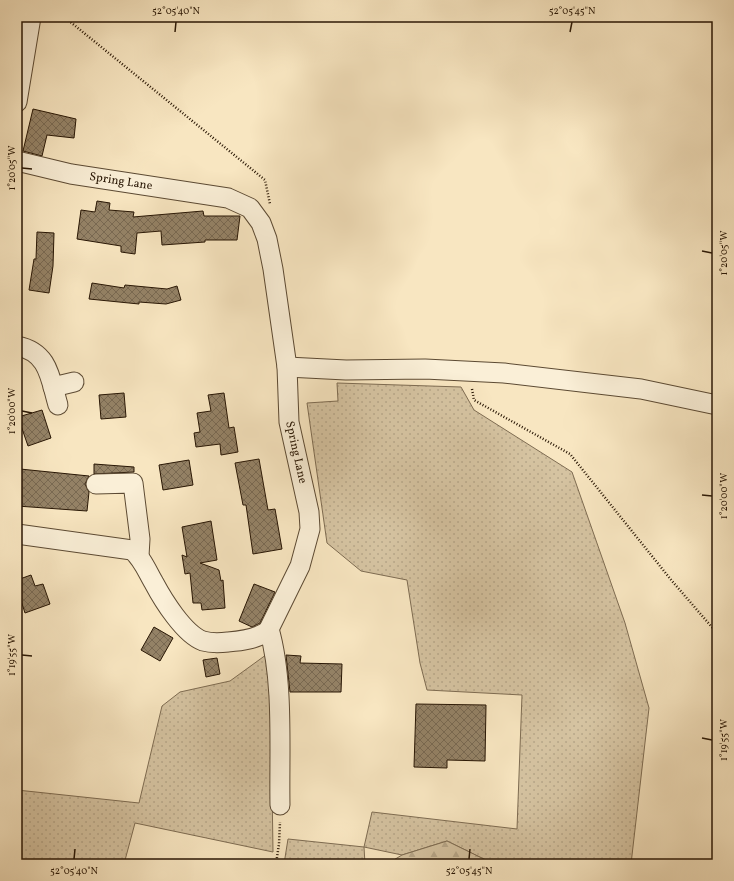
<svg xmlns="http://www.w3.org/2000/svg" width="734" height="881" viewBox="0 0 734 881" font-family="Vollkorn,serif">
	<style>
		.grass { fill: url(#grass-dots); stroke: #7e6c52 }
		.forest { fill: url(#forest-firs); stroke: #7e6c52 }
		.building { fill: url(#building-cross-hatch); stroke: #281604 }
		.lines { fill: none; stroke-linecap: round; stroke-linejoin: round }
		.minor-casing { stroke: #5c4a33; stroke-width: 21 }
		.path { stroke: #281604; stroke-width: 2.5; stroke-dasharray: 1 2; stroke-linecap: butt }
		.minor { stroke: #faefd7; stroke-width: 19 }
		.ticks { fill: none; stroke: #281604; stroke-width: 1.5 }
		.labels { text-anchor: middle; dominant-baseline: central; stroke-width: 3; stroke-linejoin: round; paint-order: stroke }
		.street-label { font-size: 12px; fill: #281604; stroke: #faefd7 }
		.neatline { fill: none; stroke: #281604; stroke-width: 1.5 }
		.ticks-label { font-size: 10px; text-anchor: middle; fill: #281604 }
	</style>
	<defs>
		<pattern id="grass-dots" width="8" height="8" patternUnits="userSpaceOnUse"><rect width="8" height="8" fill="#d5c3a1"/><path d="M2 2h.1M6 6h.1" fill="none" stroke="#b7a789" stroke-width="1.8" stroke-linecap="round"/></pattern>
		<pattern id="forest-firs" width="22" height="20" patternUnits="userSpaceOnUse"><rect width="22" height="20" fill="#d5c3a1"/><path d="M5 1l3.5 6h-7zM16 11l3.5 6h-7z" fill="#b7a789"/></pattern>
		<pattern id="building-cross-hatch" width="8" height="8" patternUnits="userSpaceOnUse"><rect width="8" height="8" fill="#948266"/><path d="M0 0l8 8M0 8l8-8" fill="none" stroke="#796952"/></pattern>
	</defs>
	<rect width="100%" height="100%" fill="#f8e6c1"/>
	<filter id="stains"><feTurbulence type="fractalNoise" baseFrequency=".005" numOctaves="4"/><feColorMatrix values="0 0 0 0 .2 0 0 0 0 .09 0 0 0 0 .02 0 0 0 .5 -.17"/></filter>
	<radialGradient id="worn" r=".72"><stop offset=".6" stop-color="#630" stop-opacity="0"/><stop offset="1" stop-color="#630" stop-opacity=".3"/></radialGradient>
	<g class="grass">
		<path d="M337,383L461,387L474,410L572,472L625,623L649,708L631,864H494L447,841L402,855L364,847L365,864H284L288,839L364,847L372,812L517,829L522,695L427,690L420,663L407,580L361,571L327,543L307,403L338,401Z"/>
		<path d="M270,652L273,852L135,823L124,864H17V790L139,803L162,706L180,692L230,681Z"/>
	</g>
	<path class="forest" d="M447,841L494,864H387L402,855Z"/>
	<g class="building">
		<path d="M33,109L76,119L74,138L47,135L42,156L23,151Z"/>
		<path d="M97,201L110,203L109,210L134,212L133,217L203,211L204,216H240L237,240H205V242L162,245L161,231L137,233L135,254L121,252V246L77,239L81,210L95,212Z"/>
		<path d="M37,232L54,233L53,266L49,293L29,290L34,259H36Z"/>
		<path d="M92,283L124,288L125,285L167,289L177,286L181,300L166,304L139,302V304L89,299Z"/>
		<path d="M124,393L126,417L101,419L99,395Z"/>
		<path d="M224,393L229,428L234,427L238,452L221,455L220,444L196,447L194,433L200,432L197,413L211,411L208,395Z"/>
		<path d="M42,410L51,438L28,446L18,417Z"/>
		<path d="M259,459L268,510L275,509L282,549L253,554L246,505H243L235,463Z"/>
		<path d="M189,460L193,485L163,490L159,465Z"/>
		<path d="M94,464L134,467V472L94,474Z"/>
		<path d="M20,469L89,476L85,484L89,492L87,511L17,506Z"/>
		<path d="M211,521L217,560L200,563L219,570L221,581L223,580L225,608L202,610L201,603H193L190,573L185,574L182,555L187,557L182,527Z"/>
		<path d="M31,575L35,586L43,584L50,604L25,613L17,588V580Z"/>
		<path d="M254,584L275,592L260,623L252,627L239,621Z"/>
		<path d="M154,627L173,638L160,661L141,650Z"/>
		<path d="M286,655L301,656L300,663L342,664L341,692H290Z"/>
		<path d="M217,658L220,674L206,677L203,660Z"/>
		<path d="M416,704L486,705L485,761L447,760V768L414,767Z"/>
	</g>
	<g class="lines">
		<g class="minor-casing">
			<g id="minor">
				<path d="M17,102L31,17"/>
				<path id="s1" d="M17,161L71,174L228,198L250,208L261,223L267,239L273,269L287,367L289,422L309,512L310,529L300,566L268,631C256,639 243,641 228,642C220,643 210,643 203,641C184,634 163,600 154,583C147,571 142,558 132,550L17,534"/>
				<path d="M17,346C49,352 50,378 58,405"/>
				<path d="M287,367L346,370L425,369L504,373L641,389L717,405"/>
				<path d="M53,387L74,382"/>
				<path d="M96,484L133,483L140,539L139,556"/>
				<path d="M269,629C284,681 279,751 280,805"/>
			</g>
		</g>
		<g class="path">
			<path d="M60,17L68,20L265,180L270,204"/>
			<path d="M472,389L474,400L570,454L672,581L717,633"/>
			<path d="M276,864L279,844L280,822"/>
		</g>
		<use href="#minor" class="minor"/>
	</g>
	<path class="ticks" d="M175,32L176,22M570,32L572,22M22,168L32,169M702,251L712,253M22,411L32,413M702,495L712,496M22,655L32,656M702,738L712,740M74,859L75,849M469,859L470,849"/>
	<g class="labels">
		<g class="street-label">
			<text stroke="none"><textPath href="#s1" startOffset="106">Spring Lane</textPath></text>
			<text stroke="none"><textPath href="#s1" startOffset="490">Spring Lane</textPath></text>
		</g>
	</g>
	<rect width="734" height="881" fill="none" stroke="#f8e6c1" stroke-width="44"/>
	<rect x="22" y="22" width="690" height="837" class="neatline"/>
	<g class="ticks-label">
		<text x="176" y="14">52°05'40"N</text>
		<text x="572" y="14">52°05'45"N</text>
		<text transform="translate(11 168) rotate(-90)" y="4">1°20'05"W</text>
		<text transform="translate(723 253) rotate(-90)" y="4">1°20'05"W</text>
		<text transform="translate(11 411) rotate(-90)" y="4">1°20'00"W</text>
		<text transform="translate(723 496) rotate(-90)" y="4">1°20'00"W</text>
		<text transform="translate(11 655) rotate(-90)" y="4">1°19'55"W</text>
		<text transform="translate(723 740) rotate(-90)" y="4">1°19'55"W</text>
		<text x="74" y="874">52°05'40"N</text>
		<text x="469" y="874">52°05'45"N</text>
	</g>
	<rect width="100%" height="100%" filter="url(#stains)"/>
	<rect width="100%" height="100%" fill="url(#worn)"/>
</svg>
